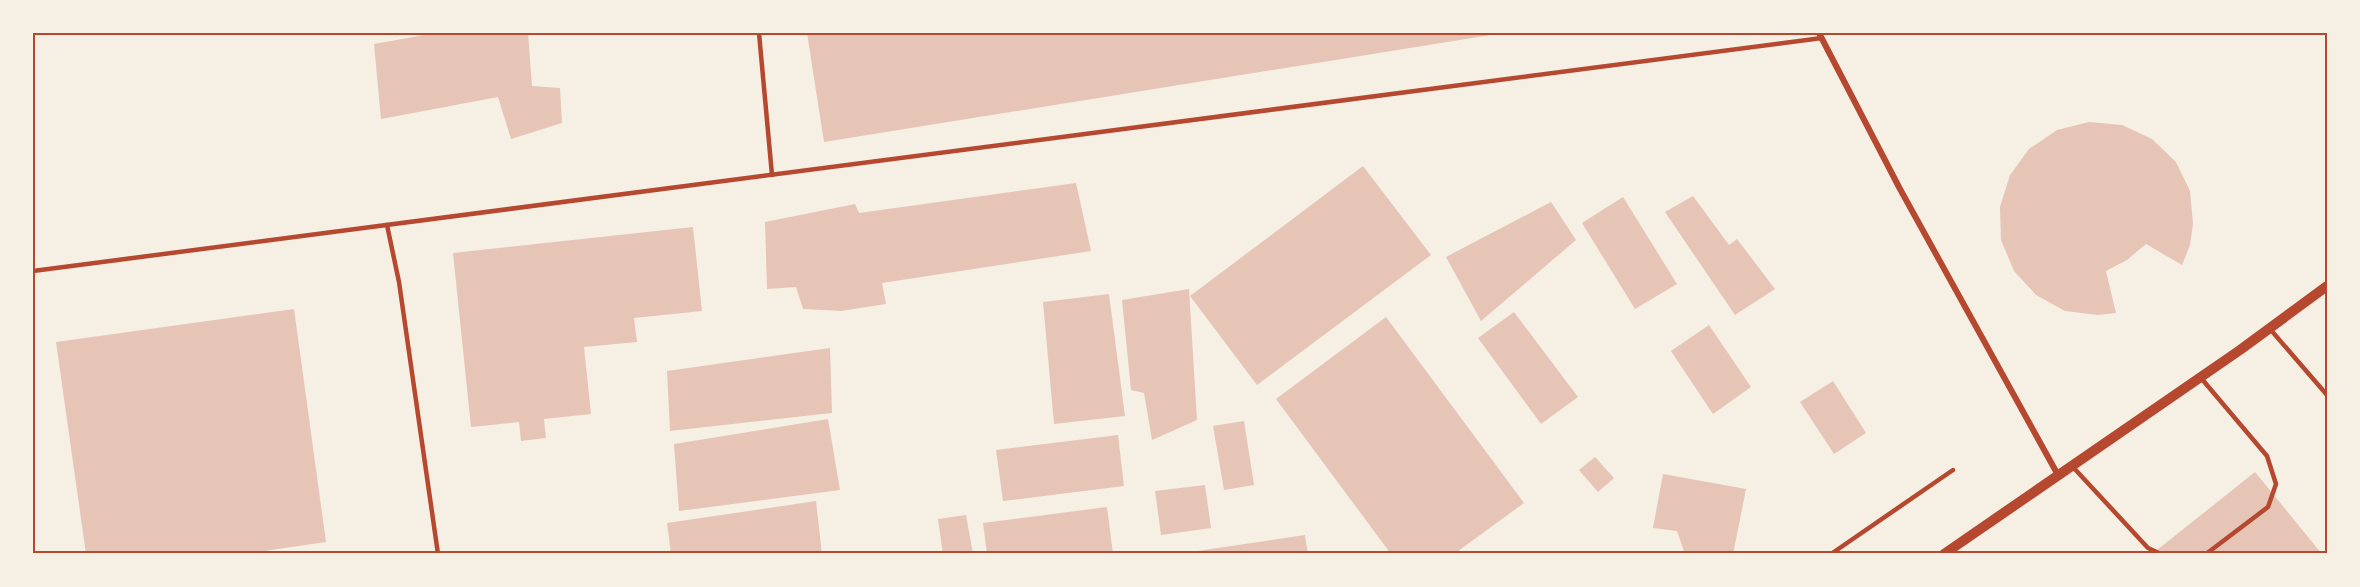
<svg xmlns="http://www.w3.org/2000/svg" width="2360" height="587" viewBox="0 0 2360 587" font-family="'Archivo Narrow',sans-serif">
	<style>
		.building { fill: #e6c5b7 }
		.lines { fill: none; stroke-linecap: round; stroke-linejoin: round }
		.service { stroke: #b5482f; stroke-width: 4.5 }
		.minor { stroke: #b5482f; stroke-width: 6 }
		.tertiary { stroke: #b5482f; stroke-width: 10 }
		.neatline { fill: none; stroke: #b5482f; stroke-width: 2 }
	</style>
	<rect width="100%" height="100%" fill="#f6efe4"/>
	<g class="building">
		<path d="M436,33H528L532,86L560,88L562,123L511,139L498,97L381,119L374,44Z"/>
		<path d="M807,33H1497V34L824,142Z"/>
		<path d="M2089,122L2122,125L2152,139L2176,162L2190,191L2193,224L2190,245L2182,265L2146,244L2127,260L2106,271L2116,313L2098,315L2065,311L2036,295L2014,271L2001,240L2000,207L2010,175L2029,149L2057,130Z"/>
		<path d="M1363,166L1431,255L1257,385L1190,296Z"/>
		<path d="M1076,183L1091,251L882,283L886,304L841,311L803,309L796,287L767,289L765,222L855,204L859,213Z"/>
		<path d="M1693,196L1729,245L1737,239L1775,289L1735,315L1665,212Z"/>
		<path d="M1623,197L1677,284L1635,309L1582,223Z"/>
		<path d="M1551,202L1576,240L1481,321L1446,257Z"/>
		<path d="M693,227L702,311L634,318L637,342L584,347L591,414L544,419L546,438L521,441L519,422L471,427L453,253Z"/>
		<path d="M1189,289L1197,420L1152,440L1144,393L1131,390L1122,300Z"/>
		<path d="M1109,294L1125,416L1054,424L1043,302Z"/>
		<path d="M294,309L326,542L244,554H86L56,342Z"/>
		<path d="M1514,312L1578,397L1541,424L1478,338Z"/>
		<path d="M1386,317L1524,503L1454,554H1391L1276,399Z"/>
		<path d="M1709,325L1751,387L1713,414L1671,351Z"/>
		<path d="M830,348L832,413L670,431L667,371Z"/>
		<path d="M1833,381L1866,433L1834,454L1800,402Z"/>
		<path d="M828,419L840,490L679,511L674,444Z"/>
		<path d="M1244,421L1254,485L1224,490L1213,426Z"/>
		<path d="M1118,435L1124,486L1003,501L996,450Z"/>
		<path d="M1595,457L1614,478L1598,492L1579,470Z"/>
		<path d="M2255,472L2322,554H2152Z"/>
		<path d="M1663,474L1746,489L1733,554H1685L1677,531L1653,528Z"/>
		<path d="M1205,485L1211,528L1161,535L1155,491Z"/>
		<path d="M816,501L822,554H671L667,523Z"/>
		<path d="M1107,507L1113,554H987L983,523Z"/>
		<path d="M966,515L973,554H943L938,519Z"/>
		<path d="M1305,535L1308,554H1184V553Z"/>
	</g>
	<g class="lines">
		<g class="service">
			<path d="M759,33L772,175"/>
			<path d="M387,225L399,282L438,554"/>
			<path d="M33,271L1822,38"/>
			<path d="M2270,329L2327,395"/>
			<path d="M2201,378L2267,456L2276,484L2268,507L2206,554"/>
			<path d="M2072,466L2148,548L2161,554"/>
			<path d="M1831,554L1953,470"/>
		</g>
		<path class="minor" d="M1819,33L1900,189L2058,475"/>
		<path class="tertiary" d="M1944,554L2240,350L2327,286"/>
	</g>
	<rect width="2360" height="587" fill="none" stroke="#f6efe4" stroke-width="69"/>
	<rect x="34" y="34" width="2292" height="518" class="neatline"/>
</svg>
